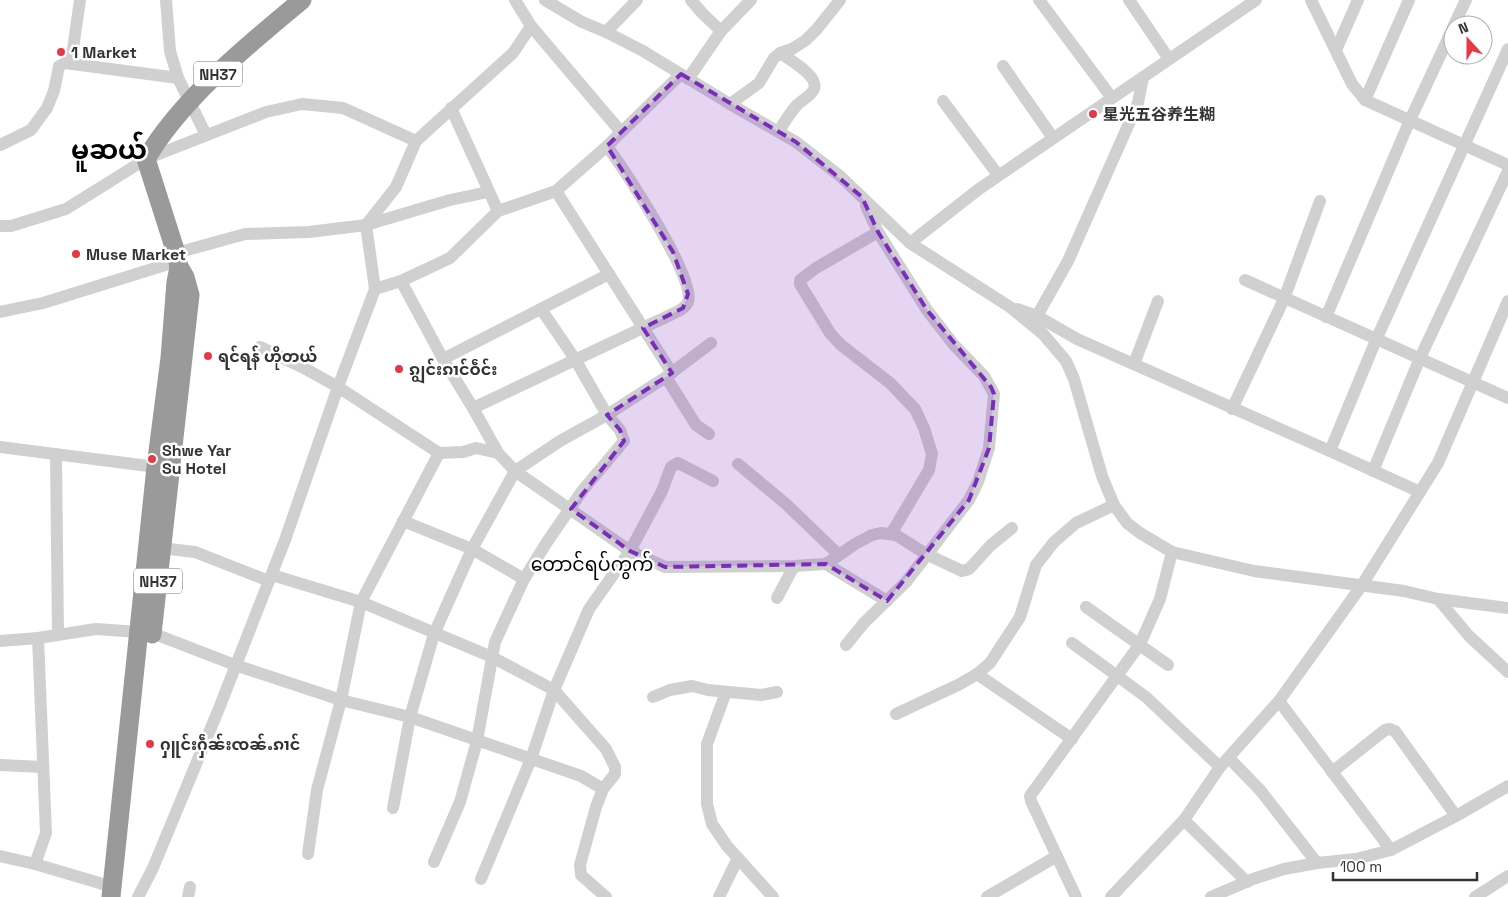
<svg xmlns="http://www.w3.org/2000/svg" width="1508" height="897" viewBox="0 0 1508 897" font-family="'Space Grotesk','Noto Sans SC','Noto Sans Myanmar',sans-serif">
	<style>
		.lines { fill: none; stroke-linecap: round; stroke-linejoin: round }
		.minor { stroke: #d0d0d0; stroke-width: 12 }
		.highway { stroke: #9a9a9a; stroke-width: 19 }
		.marked { fill: #7b2cbf; fill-opacity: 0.2; stroke: #7b2cbf; stroke-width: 4; stroke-dasharray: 10 6; stroke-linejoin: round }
		.poi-dot { fill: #e63946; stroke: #fff; stroke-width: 2 }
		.labels { text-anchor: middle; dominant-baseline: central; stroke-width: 5; stroke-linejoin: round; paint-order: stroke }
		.shield { fill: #fff; stroke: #707070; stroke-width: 1 }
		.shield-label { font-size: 15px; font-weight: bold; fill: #333 }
		.poi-label { font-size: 16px; font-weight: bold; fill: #333; stroke: #fff; text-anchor: start }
		.quarter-label { font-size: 19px; fill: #000; stroke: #fff }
		.town-label { font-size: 26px; font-weight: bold; fill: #000; stroke: #fff }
	</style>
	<rect width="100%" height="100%" fill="#fff"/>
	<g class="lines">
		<g class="minor">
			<path d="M166,0L170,51L178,78L206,135"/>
			<path d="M515,0L531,26L621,132"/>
			<path d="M545,0L582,22L606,32L643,51L730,104L796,142L840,176L910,243L1010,307L1043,334L1066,361L1074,379L1102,476L1114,505L1127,523L1140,533L1172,552L1254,571L1404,591L1438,599L1508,608"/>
			<path d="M691,0L702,13L721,31"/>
			<path d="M1039,0L1112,98"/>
			<path d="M1129,0L1169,59"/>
			<path d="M1311,0L1352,84L1365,100L1508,165"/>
			<path d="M1454,25L1466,0"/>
			<path d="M606,32L637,0"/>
			<path d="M1336,50L1358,0"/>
			<path d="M71,63L80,0"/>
			<path d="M1003,66L1053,138"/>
			<path d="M688,79L721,31L751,0"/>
			<path d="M1365,100L1409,0"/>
			<path d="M943,101L998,175"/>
			<path d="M730,104L759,83L774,58L780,53L792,49L806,40L817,29L840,0"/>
			<path d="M451,108L498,211"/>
			<path d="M779,132C784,122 790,113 797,105C802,100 811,96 814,89C819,76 789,59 780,53"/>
			<path d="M0,145L31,130L47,108L54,91L59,66L65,63L178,78"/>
			<path d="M556,191L672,373"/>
			<path d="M0,226H11L66,209L146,159L266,112L302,104L343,108L416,141"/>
			<path d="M878,232L816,268L800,280V284L830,333L841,345L890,383L915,409L924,428L932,454L929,470L891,534"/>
			<path d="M910,243L979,189L1256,0"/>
			<path d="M176,253L245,234L309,232L366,225L450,200L488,192"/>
			<path d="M1245,280L1508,398"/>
			<path d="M401,281L443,359L473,408L498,453L515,471L630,551L665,567L794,566L826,564L855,544L872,535L881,533L896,535L926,554L962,571L969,569L991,545L1012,528"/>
			<path d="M375,289L401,281L450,258L498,211L556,191L607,146L681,74"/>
			<path d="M1017,309L1037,316L1077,339L1330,451L1420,492"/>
			<path d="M0,312L43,303L178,261"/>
			<path d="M1037,316L1068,261L1138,103L1143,77"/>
			<path d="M1326,317L1410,120L1453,28"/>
			<path d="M260,347L304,368L338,387L439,453L463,452L476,448L498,453"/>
			<path d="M443,359L609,274"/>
			<path d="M1134,364L1158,301"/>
			<path d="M666,377L696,425L709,434"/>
			<path d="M473,408L666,317C673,313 685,310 688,302C697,279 623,168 607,146"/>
			<path d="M1232,409L1284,299L1320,201"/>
			<path d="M0,447L164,468"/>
			<path d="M1330,451L1376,340L1508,49"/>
			<path d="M56,454L58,635"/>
			<path d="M738,464L786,504L839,555"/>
			<path d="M1373,471L1420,358L1508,171"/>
			<path d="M403,521L472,549L524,579"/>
			<path d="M161,548L195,552L269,581"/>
			<path d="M826,564L887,601"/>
			<path d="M272,575L361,602L492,657L554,690L606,749L615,767V774L603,789L596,807L580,865L581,875L606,897"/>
			<path d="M777,598L794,566"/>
			<path d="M1438,599L1469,636L1508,672"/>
			<path d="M1086,607L1168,665"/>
			<path d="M0,641L38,638L96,629L152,633L235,665L341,700L410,717L581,776L603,789"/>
			<path d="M1072,643L1146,697L1220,767"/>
			<path d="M846,645L864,623L906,582L969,500L978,482L989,448L994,394L984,376L954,345L927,310L878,232L866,206"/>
			<path d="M977,674L1072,739"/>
			<path d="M726,692L707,744V804L712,824L727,846L773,897"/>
			<path d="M653,697L670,690L692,686L708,690L761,695L777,692"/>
			<path d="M1279,701L1391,850"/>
			<path d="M896,714L958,685L977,674L990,663L1020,617L1036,565L1054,542L1076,523L1114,505"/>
			<path d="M1229,758L1260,790L1317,863"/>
			<path d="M0,765L43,767"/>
			<path d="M1332,772L1385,730L1390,729L1395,731L1456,816"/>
			<path d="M393,808L410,717L434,634L472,549L515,471L560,441L607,415L666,377L711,343"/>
			<path d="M1184,820L1247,882"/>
			<path d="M308,854L317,790L341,700L361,602L439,453"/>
			<path d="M0,856L35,864L113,887"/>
			<path d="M434,862L460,802L477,741L495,642L524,579L547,542L582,491L624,441L620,430L607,415L575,359L541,309"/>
			<path d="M35,864L46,833L38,638"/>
			<path d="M481,879L531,759L554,690L589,609L630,551L662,491L671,467L678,463L713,481"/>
			<path d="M138,897L153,868L218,711L285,540L338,387L375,289L366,225L396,187L416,141L513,53L531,26"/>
			<path d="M188,897L190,887"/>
			<path d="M719,897L738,858"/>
			<path d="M987,897L1057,856"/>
			<path d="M1076,897L1031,801L1030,796L1140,644L1160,599L1172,552"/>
			<path d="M1111,897L1184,820L1220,767L1279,701L1362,585L1438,463L1508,301"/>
			<path d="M1211,897L1253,879L1284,869L1317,863L1356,859L1391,850L1456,816L1508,786"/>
			<path d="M1475,897L1508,876"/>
		</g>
		<g class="highway">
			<path d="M152,634L190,295L185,277L179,267"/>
			<path d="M111,897L156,467L170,358L176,282L179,267L176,253L146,159C182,98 248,45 302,0"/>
		</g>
	</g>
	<path class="marked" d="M681,74L796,142L862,197L878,232L927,310L991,387L994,394L989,448L969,500L887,601L826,564L665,567L630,551L571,509L624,441L620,430L607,415L672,373L643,328L683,308L688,294L673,252L607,146Z"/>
	<g class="poi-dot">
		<circle cx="61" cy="52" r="5"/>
		<circle cx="1093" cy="114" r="5"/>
		<circle cx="76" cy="254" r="5"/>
		<circle cx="208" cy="356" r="5"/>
		<circle cx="399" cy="369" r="5"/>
		<circle cx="152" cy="459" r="5"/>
		<circle cx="150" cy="744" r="5"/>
	</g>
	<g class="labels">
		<g class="shield">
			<rect x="194" y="61.5" width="48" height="25" rx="4"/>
			<rect x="134" y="568.5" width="48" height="25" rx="4"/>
		</g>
		<g class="shield-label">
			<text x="218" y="74">NH37</text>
			<text x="158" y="581">NH37</text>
		</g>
		<g class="poi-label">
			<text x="71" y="52">1 Market</text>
			<text x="1103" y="114">星光五谷养生糊</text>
			<text x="86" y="254">Muse Market</text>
			<text x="218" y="356">ရင်ရန် ဟိုတယ်</text>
			<text x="409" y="369">ၵျွင်းၵၢင်ဝဵင်း</text>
			<text x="162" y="450">Shwe Yar<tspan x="162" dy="18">Su Hotel</tspan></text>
			<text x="160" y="744">ႁူင်းႁဵၼ်းၸၼ်ႉၵၢင်</text>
		</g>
		<g class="quarter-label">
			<text x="592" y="564">တောင်ရပ်ကွက်</text>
		</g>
		<g class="town-label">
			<text x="109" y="150">မူဆယ်</text>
		</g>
	</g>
	<g transform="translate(1468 40) rotate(339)"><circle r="24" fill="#ffffff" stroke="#adadad"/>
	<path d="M0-4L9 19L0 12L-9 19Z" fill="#e63946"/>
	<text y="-8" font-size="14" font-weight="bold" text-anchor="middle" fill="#333333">N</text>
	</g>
	<path d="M1333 872v8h144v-8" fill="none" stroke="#333333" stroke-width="2.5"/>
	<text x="1340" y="872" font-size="15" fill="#333333" stroke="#ffffff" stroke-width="4" paint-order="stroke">100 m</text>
</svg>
